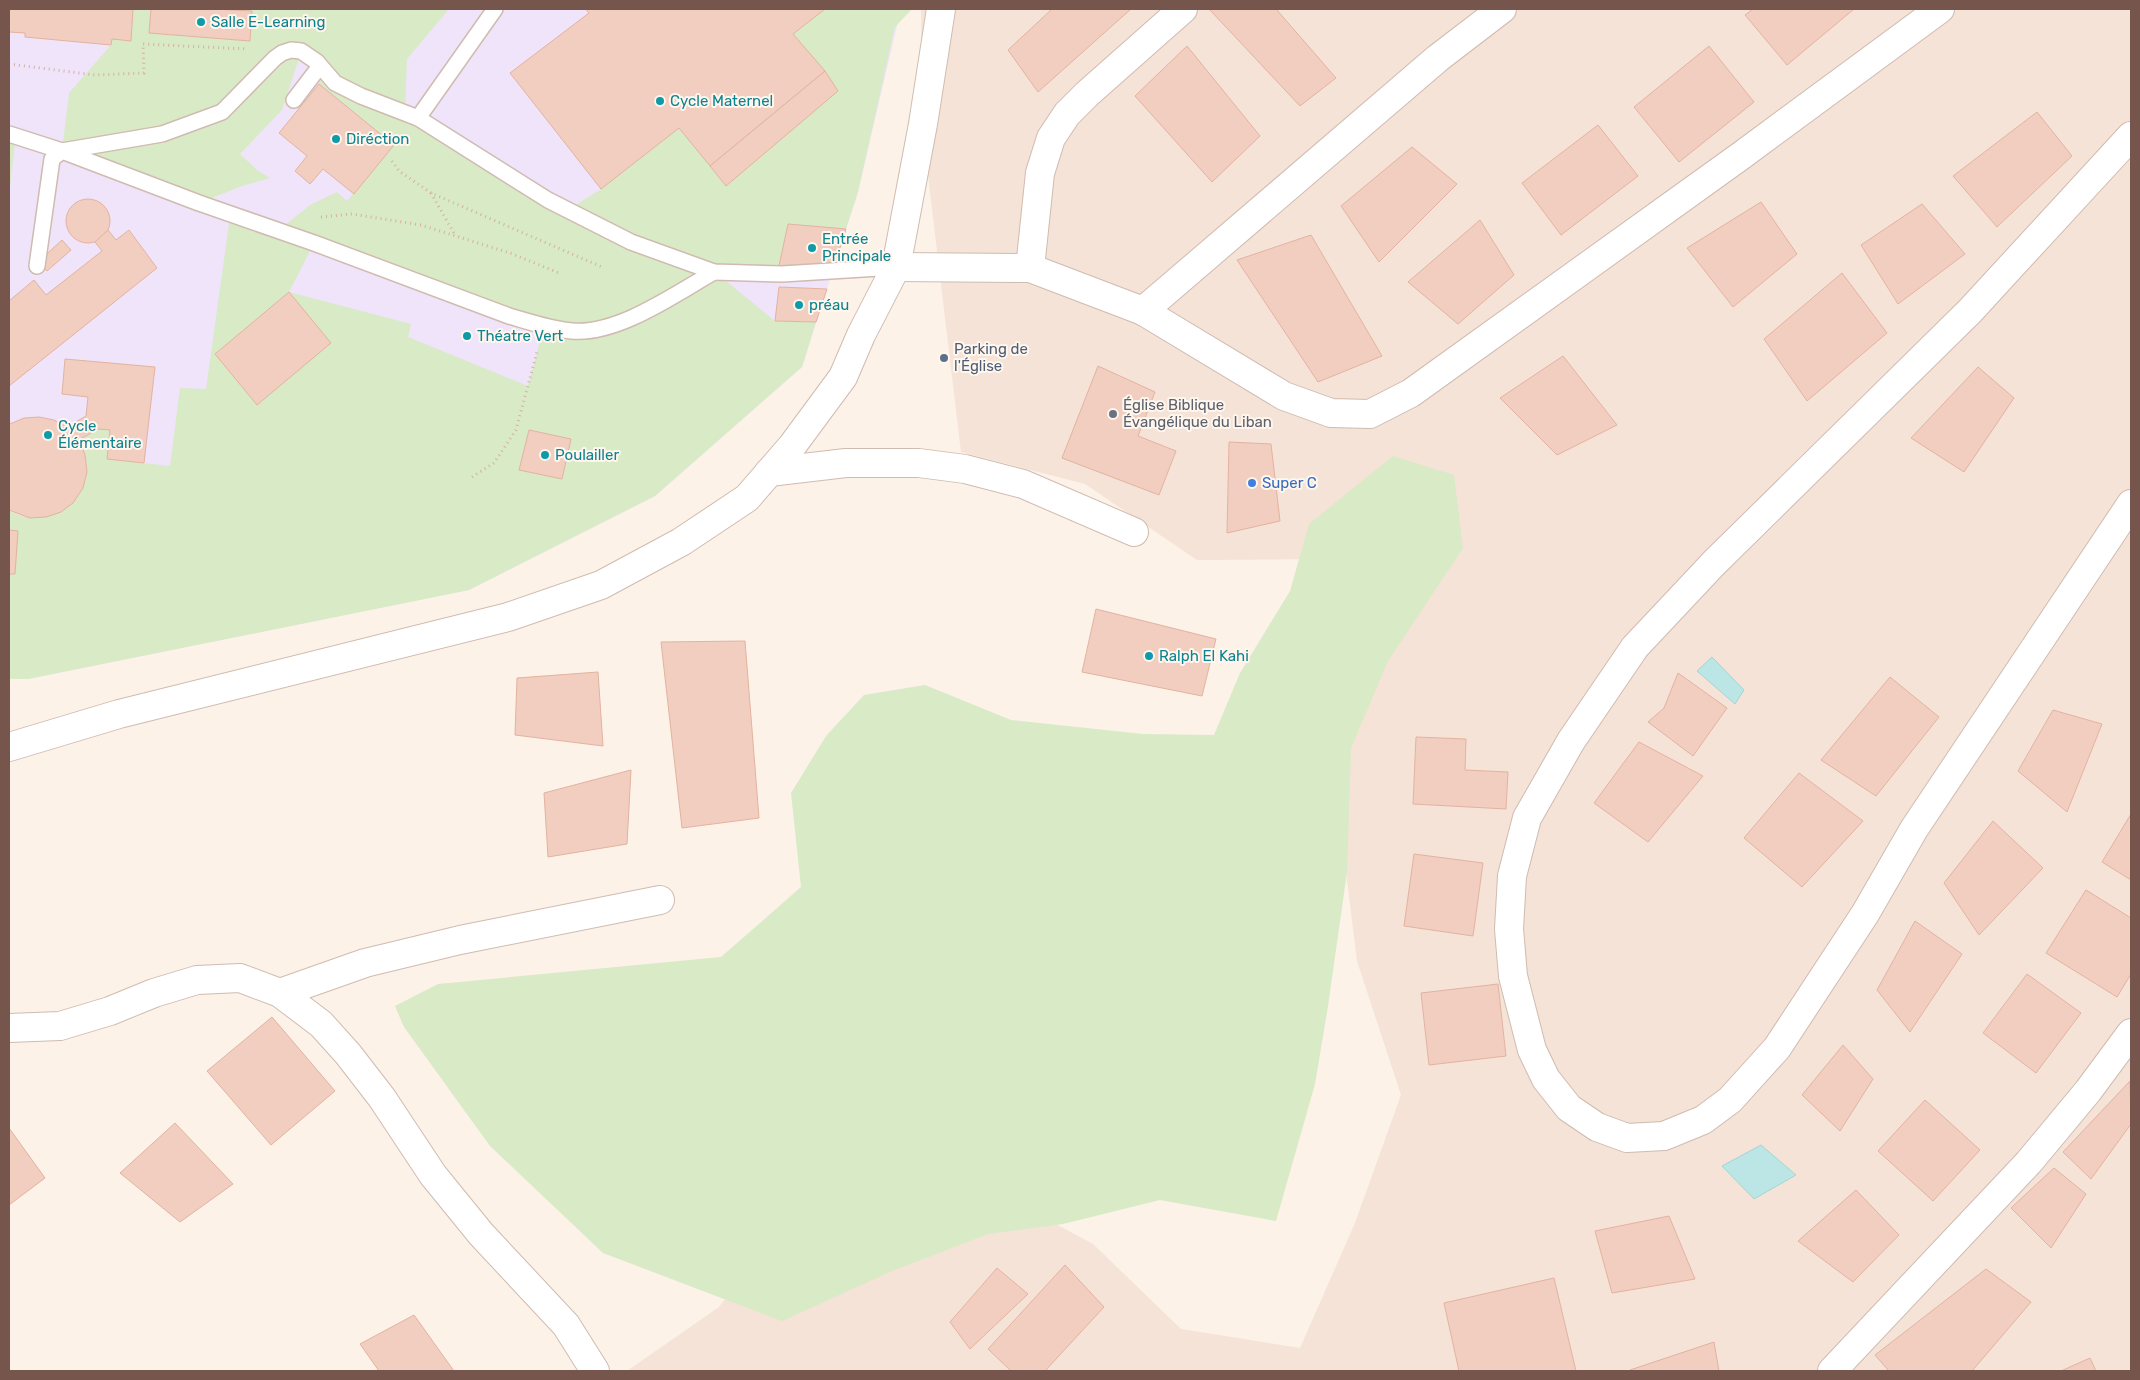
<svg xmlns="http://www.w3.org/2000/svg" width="2140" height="1380" viewBox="0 0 2140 1380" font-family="Rubik,sans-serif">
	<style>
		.residential { fill: #f4e3d6 }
		.education { fill: #efe4f9 }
		.green { fill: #d9eac6; fill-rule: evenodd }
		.water { fill: #bce5e6; stroke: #a3d5d7 }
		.building { fill: #f1cec0; stroke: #e4b2a0 }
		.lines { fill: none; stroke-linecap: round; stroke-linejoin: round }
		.service-casing { stroke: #d0bbb0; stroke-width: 18 }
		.minor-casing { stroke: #d0bbb0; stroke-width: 30 }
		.path { stroke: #d6b1a3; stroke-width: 3; stroke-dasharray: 1 4; stroke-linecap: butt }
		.service { stroke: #fff; stroke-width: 15 }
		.minor { stroke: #fff; stroke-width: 28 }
		.culture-dot { fill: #0f9aa8; stroke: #fff6ee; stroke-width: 2 }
		.service-dot { fill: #5c6f8a; stroke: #fff6ee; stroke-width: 2 }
		.worship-dot { fill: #6b7280; stroke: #fff6ee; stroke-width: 2 }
		.shop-dot { fill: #3f7fe0; stroke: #fff6ee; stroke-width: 2 }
		.labels { text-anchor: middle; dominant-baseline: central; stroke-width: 4; stroke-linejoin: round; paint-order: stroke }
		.culture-label { font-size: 15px; fill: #0d838f; stroke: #fff6ee; text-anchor: start }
		.service-label { font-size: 15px; fill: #4e5e75; stroke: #fff6ee; text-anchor: start }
		.worship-label { font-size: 15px; fill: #5b616d; stroke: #fff6ee; text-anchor: start }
		.shop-label { font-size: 15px; fill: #366cbe; stroke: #fff6ee; text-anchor: start }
	</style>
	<rect width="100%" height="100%" fill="#fcf2e8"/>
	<path class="residential" d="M921,9H2131V1371H627L719,1307L799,1205L981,1184L1093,1244L1181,1329L1300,1348L1355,1223L1401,1095L1357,961L1342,839L1328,559L1197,560L1085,484L961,452L922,125Z"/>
	<path class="education" d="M9,9H901L858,192L802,367L655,496L469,590L28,679H9Z"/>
	<g class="green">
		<path d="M133,9H449L407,59L405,113L568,210L601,189L679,128L726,185L825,71L793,34L825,9H912L895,27L858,192L846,229L788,224L782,274L715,272L775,321L816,322L802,367L655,496L469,590L28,679H9V574H15L18,531L9,530V510C40,530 81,510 87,474C88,462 83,450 79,440L98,429L110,430L107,459L170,466L180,388L206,389L230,217L279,230L310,205L337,192L347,201L394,145L319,84L325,72L301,52L282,110L240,154L257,170L270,178L242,186L199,203L62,151L69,93L111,45L112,39L131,40ZM314,243L544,327L528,386L408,337L411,324L289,292Z"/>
		<path d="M9,143L15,144L10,186H9Z"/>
		<path d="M1393,456L1454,475L1463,548L1388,661L1351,748L1347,872L1328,1006L1315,1084L1276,1221L1160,1200L1063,1224L988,1234L892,1271L782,1321L603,1253L490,1146L404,1027L395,1006L438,984L721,957L801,887L791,793L826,736L864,695L925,685L1011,720L1143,734L1214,735L1240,673L1290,591L1309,524Z"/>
	</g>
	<g class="water">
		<path d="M1712,657L1744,690L1735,704L1697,671Z"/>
		<path d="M1761,1145L1796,1175L1754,1199L1722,1166Z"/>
	</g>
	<g class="building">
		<path d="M9,9H133L131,41L112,39L111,45L25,37V33L9,32Z"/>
		<path d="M151,9H214L252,11L250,41L149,33Z"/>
		<path d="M586,9H825L793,34L825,71L710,166L679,128L601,189L510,73L589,13Z"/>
		<path d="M1052,9H1131L1038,92L1008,50Z"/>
		<path d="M1209,9H1276L1336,78L1300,106Z"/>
		<path d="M1753,9H1854L1787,65L1745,15Z"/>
		<path d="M1187,46L1260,136L1212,182L1135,96Z"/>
		<path d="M1709,46L1754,102L1679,162L1634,107Z"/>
		<path d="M825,71L838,91L726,186L710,166Z"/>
		<path d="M319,84L394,145L354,194L323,169L310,184L295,171L307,156L279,133Z"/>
		<path d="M2037,112L2072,156L1997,227L1953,176Z"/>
		<path d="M1598,125L1638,176L1561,235L1522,183Z"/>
		<path d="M1412,147L1457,184L1379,262L1341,206Z"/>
		<circle cx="88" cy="221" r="22"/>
		<path d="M1761,202L1797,254L1733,307L1687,248Z"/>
		<path d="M1922,204L1965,254L1898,304L1861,245Z"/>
		<path d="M1480,220L1514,275L1458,324L1408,282Z"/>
		<path d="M788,224L846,229L834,267L779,266Z"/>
		<path d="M108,230L116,240L129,230L157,268L9,386V301L34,280L46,295L102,251L95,242Z"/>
		<path d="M1311,235L1382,356L1318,382L1237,260Z"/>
		<path d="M62,240L71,250L47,271L38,262Z"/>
		<path d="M1842,273L1887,333L1807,401L1764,339Z"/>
		<path d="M779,287L827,289L816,322L775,321Z"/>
		<path d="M289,292L331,343L257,405L215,354Z"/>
		<path d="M1563,356L1617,425L1557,455L1500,398Z"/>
		<path d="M65,359L155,367L144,463L107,459L110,430L98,429L79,440L85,455L87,472L83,488L73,503L61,512L46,517L30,518L9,510V421L10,424L24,418L39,417L54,420L67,427L86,416L88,397L62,394Z"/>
		<path d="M1098,366L1155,392L1138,436L1176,451L1159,495L1062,458Z"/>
		<path d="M1978,367L2014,398L1964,472L1911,438Z"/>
		<path d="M529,430L571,439L562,479L519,470Z"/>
		<path d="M1229,442L1271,444L1280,521L1227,533Z"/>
		<path d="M9,530L18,531L15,574H9Z"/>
		<path d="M1096,609L1216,639L1202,696L1082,672Z"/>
		<path d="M745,641L759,818L682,828L661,642Z"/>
		<path d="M598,672L603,746L515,735L517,678Z"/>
		<path d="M1678,673L1727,708L1693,756L1648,722L1664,708Z"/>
		<path d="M1890,677L1939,717L1876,796L1821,760Z"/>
		<path d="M2053,710L2102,724L2067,812L2018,771Z"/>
		<path d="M1416,737L1466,739L1465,770L1508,772L1506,809L1413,804Z"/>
		<path d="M1639,742L1703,776L1648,842L1594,803Z"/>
		<path d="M631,770L627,844L548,857L544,793Z"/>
		<path d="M1799,773L1863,821L1802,887L1744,838Z"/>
		<path d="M2131,814V880L2102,862Z"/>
		<path d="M1993,821L2043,868L1979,935L1944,883Z"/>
		<path d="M1414,854L1483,863L1473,936L1404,926Z"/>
		<path d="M2086,890L2131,918V974L2117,997L2046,953Z"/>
		<path d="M1915,921L1962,954L1910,1032L1877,990Z"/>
		<path d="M2027,974L2081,1013L2036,1073L1983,1033Z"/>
		<path d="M1498,984L1506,1056L1429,1065L1421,993Z"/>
		<path d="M272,1017L335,1091L271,1145L207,1071Z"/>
		<path d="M1843,1045L1873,1079L1840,1131L1802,1095Z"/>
		<path d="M2130,1081L2131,1124L2091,1179L2063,1152Z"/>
		<path d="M1925,1100L1980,1150L1933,1201L1878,1151Z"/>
		<path d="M175,1123L233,1184L180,1222L120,1173Z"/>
		<path d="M9,1128L45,1178L9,1205Z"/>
		<path d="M2054,1168L2086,1194L2051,1248L2011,1208Z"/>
		<path d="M1856,1190L1899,1235L1853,1282L1798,1241Z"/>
		<path d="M1669,1216L1695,1279L1612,1293L1595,1231Z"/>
		<path d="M1065,1265L1104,1307L1045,1371H1011L988,1349Z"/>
		<path d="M997,1268L1028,1294L970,1349L950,1322Z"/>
		<path d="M1986,1269L2031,1302L1972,1371H1889L1875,1355Z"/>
		<path d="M1554,1278L1576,1371H1459L1444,1303Z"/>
		<path d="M414,1315L454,1371H379L360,1344Z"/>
		<path d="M1714,1342L1719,1371H1630V1370Z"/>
		<path d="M2090,1358L2096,1371H2061Z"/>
	</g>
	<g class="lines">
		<g class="service-casing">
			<g id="service">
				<path d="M294,100L320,66"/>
				<path d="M418,118L495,9"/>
				<path d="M9,134L62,151L199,203L314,243L509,316C530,322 550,329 572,331C618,335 675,294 714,272"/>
				<path d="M37,266L52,159L62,151L162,134L222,112L275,58L282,53L291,50L301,51L317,62L335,83L361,96L418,118L548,200L631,242L714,272L782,274L896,267"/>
			</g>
		</g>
		<g class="minor-casing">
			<g id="minor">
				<path d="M2131,136L1970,311L1714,563L1635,647L1571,741L1527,818L1512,876L1509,929L1513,976L1532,1050L1546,1079L1569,1108L1597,1127L1627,1138L1664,1136L1703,1120L1730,1100L1777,1048L1865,914L1914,829L2131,504"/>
				<path d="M896,267L1030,268L1143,311L1284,396L1331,413L1370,414L1411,393L1742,155L1940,9"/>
				<path d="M1030,268L1040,173L1051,138L1067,114L1087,94L1183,9"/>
				<path d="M1143,311L1438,58L1502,9"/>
				<path d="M769,472L846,463H919L965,469L1023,484L1134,532"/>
				<path d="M9,747L119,714L508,617L601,585L681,542L747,498L792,446L843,377L861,335L896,267L923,124L941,9"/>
				<path d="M280,993L365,963L460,940L660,900"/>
				<path d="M9,1028L60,1026L110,1011L154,993L197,980L240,978L280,993L321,1024L348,1054L382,1098L433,1175L481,1234L566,1325L595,1371"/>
				<path d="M1832,1371L2029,1162L2088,1091L2131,1033"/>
			</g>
		</g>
		<g class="path">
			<path d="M9,64L95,75L144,73L143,44L247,49"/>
			<path d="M392,161L399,171L431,193L602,267"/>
			<path d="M431,193L455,235"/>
			<path d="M321,217L352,214L421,225L510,253L559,273"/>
			<path d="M472,477L494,463L516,430L537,352"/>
		</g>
		<use href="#service" class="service"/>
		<use href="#minor" class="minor"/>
	</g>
	<g class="culture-dot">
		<circle cx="201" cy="22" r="5"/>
		<circle cx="660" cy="101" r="5"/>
		<circle cx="336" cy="139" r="5"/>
		<circle cx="812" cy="248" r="5"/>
		<circle cx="799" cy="305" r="5"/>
		<circle cx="467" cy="336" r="5"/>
		<circle cx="48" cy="435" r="5"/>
		<circle cx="545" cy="455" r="5"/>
		<circle cx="1149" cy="656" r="5"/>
	</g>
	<circle class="service-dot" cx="944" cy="358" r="5"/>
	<circle class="worship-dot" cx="1113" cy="414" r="5"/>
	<circle class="shop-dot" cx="1252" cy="483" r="5"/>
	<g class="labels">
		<g class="culture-label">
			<text x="211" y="22">Salle E-Learning</text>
			<text x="670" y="101">Cycle Maternel</text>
			<text x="346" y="139">Diréction</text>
			<text x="822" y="239">Entrée<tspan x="822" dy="17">Principale</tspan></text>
			<text x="809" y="305">préau</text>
			<text x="477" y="336">Théatre Vert</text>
			<text x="58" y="426">Cycle<tspan x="58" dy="17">Élémentaire</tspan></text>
			<text x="555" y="455">Poulailler</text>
			<text x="1159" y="656">Ralph El Kahi</text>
		</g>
		<g class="service-label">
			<text x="954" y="349">Parking de<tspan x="954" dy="17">l'Église</tspan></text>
		</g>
		<g class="worship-label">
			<text x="1123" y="405">Église Biblique<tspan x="1123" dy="17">Évangélique du Liban</tspan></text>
		</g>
		<g class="shop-label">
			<text x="1262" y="483">Super C</text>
		</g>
	</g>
	<rect width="2140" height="1380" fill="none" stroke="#76564c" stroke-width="20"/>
</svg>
